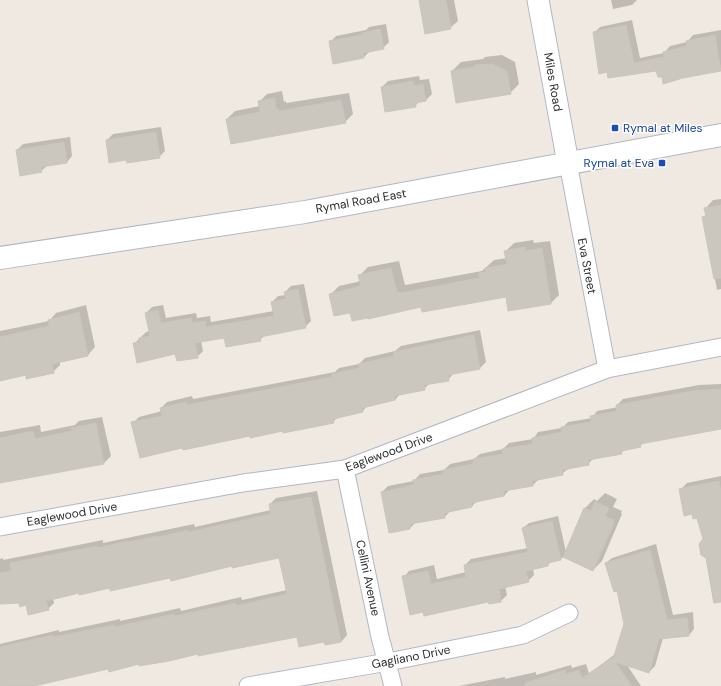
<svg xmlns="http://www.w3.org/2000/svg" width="721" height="686" viewBox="0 0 721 686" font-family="'DM Sans',sans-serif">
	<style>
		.shadow { fill: #0003 }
		.building { fill: #cbc7bf; stroke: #cbc5ba }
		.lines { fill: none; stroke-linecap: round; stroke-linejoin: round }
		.minor-casing { stroke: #b4b7c1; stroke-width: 19 }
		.tertiary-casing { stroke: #b4b7c1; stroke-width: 23 }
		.secondary-casing { stroke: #b4b7c1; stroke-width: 24 }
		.minor { stroke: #fff; stroke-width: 17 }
		.tertiary { stroke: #fff; stroke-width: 21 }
		.secondary { stroke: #fff; stroke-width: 22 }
		.transit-dot { fill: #1a4fb4; stroke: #fff; stroke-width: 1.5 }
		.labels { text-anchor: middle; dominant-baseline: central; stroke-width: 3; stroke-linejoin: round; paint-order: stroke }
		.street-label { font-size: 12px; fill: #2e2e2e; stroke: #fff }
		.transit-label { font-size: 12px; fill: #164399; stroke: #fff; text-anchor: start }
	</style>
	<rect width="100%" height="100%" fill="#efe9e1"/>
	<g class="shadow">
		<path d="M420,0H454L458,21L450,28Z"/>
		<path d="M611,0H637L632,5L613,9Z"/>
		<path d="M632,20L640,58L664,53L670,46L687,42L693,35L721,30V70L683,77L662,75L657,70L609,77L594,33L600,27Z"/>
		<path d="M386,24L389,42L383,48L370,51L364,57L330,42L336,36L366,30L369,27Z"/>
		<path d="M502,55L515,62L519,84L510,93L452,71L461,62L483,59L485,57Z"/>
		<path d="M419,76L420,80L429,79L432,94L426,100L420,101L415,106L382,87L388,81Z"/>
		<path d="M282,91L284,102L286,101V103L349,93L353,114L345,122L227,119L235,111L260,106L259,102L267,94Z"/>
		<path d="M161,127L165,151L159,157L127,159L107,140L113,134Z"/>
		<path d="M70,137L72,156L67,162L48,165L41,171L17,150L23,144Z"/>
		<path d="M721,199V289L717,290L704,217L706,214L705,209L713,200Z"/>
		<path d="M533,240L534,243L550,241L559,295L551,303L509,310L507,296L422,306L351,312L331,294L339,286L361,281L359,276L368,267L399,261L405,285L482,271L494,260L507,258L506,251L514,243Z"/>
		<path d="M304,284L311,321L305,327L265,335L260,340L225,336L201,341L203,351L197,357L134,344L146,332L150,331L146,313L152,307L163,305L166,318L196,313L197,318L210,316L211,322L274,311L272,302L278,296L286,295L285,292L291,286Z"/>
		<path d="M86,305L95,347L88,355L60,361V365L53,372L26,374L0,380V331L49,321L56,313Z"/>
		<path d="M480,330L486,362L479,369L454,373L448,380L430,383L424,389L400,394L395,400L368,405L362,412L339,416L333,422L251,435L133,423L139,417L162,411L161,408L167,402L192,396L193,399L335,372L339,368L359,364L365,358L395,351L401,346Z"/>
		<path d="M721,384V428L645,442L640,446L625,449L621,453L594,458L588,464L569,468L562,474L539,479L533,485L510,489L504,496L477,501L471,507L451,510L445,517L416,522L410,528L382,492L388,486L414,481L420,474L444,470L450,464L474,459L480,454L503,449L509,443L533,439L538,432L562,428L568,422L592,418L597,411L618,407L617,405L623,399L699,385Z"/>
		<path d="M102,417L111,456L104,463L0,482V432L40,425L41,432L75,425L79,421Z"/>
		<path d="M721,476V598L713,600L704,540L698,517L693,513L680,490L687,483Z"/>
		<path d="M317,491L347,635L341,642L325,641L298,636L109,668L24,686H0V644L59,630V632L120,619V621L180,608L181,611L241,597L242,600L287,590L280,557L80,592L53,598L54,603L48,609L19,602L0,603V559L3,558V560L103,540V543L194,524L195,527L271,510L270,504L276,498Z"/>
		<path d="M605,493L617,499L613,507L622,511L621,513L622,514L602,561L593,570L563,557L561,559L551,561L548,565L533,569L534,575L528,581L505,586L507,595L501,601L490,603L489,601L404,577L409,571L434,565L437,579L466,572L465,565L471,559L528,548L523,528L529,523L558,516L566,552L585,508L594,499L597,501Z"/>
		<path d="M656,544L673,615L693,612L694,629L689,635L663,638L655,666L649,672L627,665L641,686H603L593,671L615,654L625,624L618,590L606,563L612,558Z"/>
		<path d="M586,664L593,686H459L505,677V679L536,672V675L571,665L572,668Z"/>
	</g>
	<g class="building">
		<path d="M419,0H446L451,29L425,34Z"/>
		<path d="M626,25L634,63L664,57L663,52L687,46L686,41L715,35L721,71L683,78L663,84L662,77H658L656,71L608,78L607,72L599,74L593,32Z"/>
		<path d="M380,29L384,49L363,53L364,58L333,64L329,41L362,35V33Z"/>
		<path d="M492,64L507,71L511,94L456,103L451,71L474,67L475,65Z"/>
		<path d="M413,81L414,86L423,84L426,101L415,103L416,107L385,112L381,87Z"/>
		<path d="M275,98L276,109L278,108L279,111L341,100L346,123L231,144L226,119L260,112L258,101Z"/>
		<path d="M156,132L160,158L127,163L126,160L109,163L106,140Z"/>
		<path d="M64,142L67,163L41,167L42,172L20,176L16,150Z"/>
		<path d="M721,205V278L714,279L702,217L706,216L704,208Z"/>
		<path d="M525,247L526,251L542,248L551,304L508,311L506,297L422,312L421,307L368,319V318L352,321L350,313L334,316L329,294L361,286L358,275L391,268L397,292L400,293L479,278V273L486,272L485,268L507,264L504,251Z"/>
		<path d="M298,289L306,328L260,337L261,341L226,347L224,338L195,343L198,358L177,361L175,354L137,363L133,343L140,342L139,338L150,336L145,313L158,310L161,323L191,318L192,323L205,321L206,327L274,316L271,302L286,299L284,292Z"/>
		<path d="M79,312L88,356L52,364L54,373L26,379V375L0,381V337L49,326L48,320Z"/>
		<path d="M474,335L480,369L448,375L449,381L424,385L425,390L394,396L395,400L362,408L363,412L333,419L334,423L283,433V431L250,438V436L183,450L182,448L140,458L131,422L162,416L160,408L186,402L187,405L332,377V374L359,368L358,364L394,356L393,352Z"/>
		<path d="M721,389V429L640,444L641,447L621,451L622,454L588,460L589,465L562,470L563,475L532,481L533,486L503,491L504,496L471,503L472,507L444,513L445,518L410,524V529L389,533L381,492L414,485L413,480L444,474L443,470L473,464V459L503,454L502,449L533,444L532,438L562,432L561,427L591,422L590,416L617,411L616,405L692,391Z"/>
		<path d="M96,423L104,464L0,483V438L33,431L35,439L72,431L71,428Z"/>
		<path d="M719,481L721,492V602L714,603L706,558L701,555L699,544L703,539L697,518L693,519L692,514L684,516L679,489Z"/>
		<path d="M311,497L341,642L325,645L324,642L299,647L297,637L198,656V654L169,661L139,666V664L109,672L108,669L34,686H0V647L53,635V637L114,625V627L174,614L175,616L235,603L236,606L287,594L279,558L232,568V566L171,581L170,578L110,591V588L79,595V593L46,601L49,610L28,615L26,605L20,607L19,603L0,604V573L11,571L10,563L97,546V548L128,541V542L158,536V537L188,530L189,532L271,514L269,504Z"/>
		<path d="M595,502L609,508L605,516L614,520L613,522L614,523L593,571L563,557L584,508L591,511Z"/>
		<path d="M552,521L561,560L548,563V566L526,571L529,582L499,589L501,602L489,604L488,602L424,616L423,612L410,615L402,576L428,571L431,584L466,577L464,565L528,552L522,528Z"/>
		<path d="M650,550L667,620L687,618L689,636L659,639L649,673L615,662L632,686H525V683L565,670L566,674L579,670L582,678L612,658L613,659L624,624L617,591L614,592L605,563Z"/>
	</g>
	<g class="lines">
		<g class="minor-casing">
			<g id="minor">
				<path d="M568,163L607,369"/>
				<path d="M345,469L380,637L393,686"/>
				<path d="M0,527L243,483L345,469L607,369L721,347"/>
				<path d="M248,686L388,662L523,635L569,613"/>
			</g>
		</g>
		<g class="tertiary-casing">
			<path id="tertiary" d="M538,0L568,163"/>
		</g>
		<g class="secondary-casing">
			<path id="secondary" d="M0,258L305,212L721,135"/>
		</g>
		<use href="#minor" class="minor"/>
		<use href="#tertiary" class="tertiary"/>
		<use href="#secondary" class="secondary"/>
	</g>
	<g class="transit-dot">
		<rect x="611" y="124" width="8" height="8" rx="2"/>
		<rect x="658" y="159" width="8" height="8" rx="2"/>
	</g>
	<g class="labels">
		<g class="street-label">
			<text transform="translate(553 82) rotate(80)">Miles Road</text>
			<text transform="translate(361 201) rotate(-10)">Rymal Road East</text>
			<text transform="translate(587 266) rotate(79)">Eva Street</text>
			<text transform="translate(389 452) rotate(-20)">Eaglewood Drive</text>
			<text transform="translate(72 514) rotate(-10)">Eaglewood Drive</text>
			<text transform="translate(368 578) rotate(78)">Cellini Avenue</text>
			<text transform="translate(411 657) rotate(-11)">Gagliano Drive</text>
		</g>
		<g class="transit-label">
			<text x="623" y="128">Rymal at Miles</text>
			<text x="654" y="163" text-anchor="end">Rymal at Eva</text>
		</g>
	</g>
</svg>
